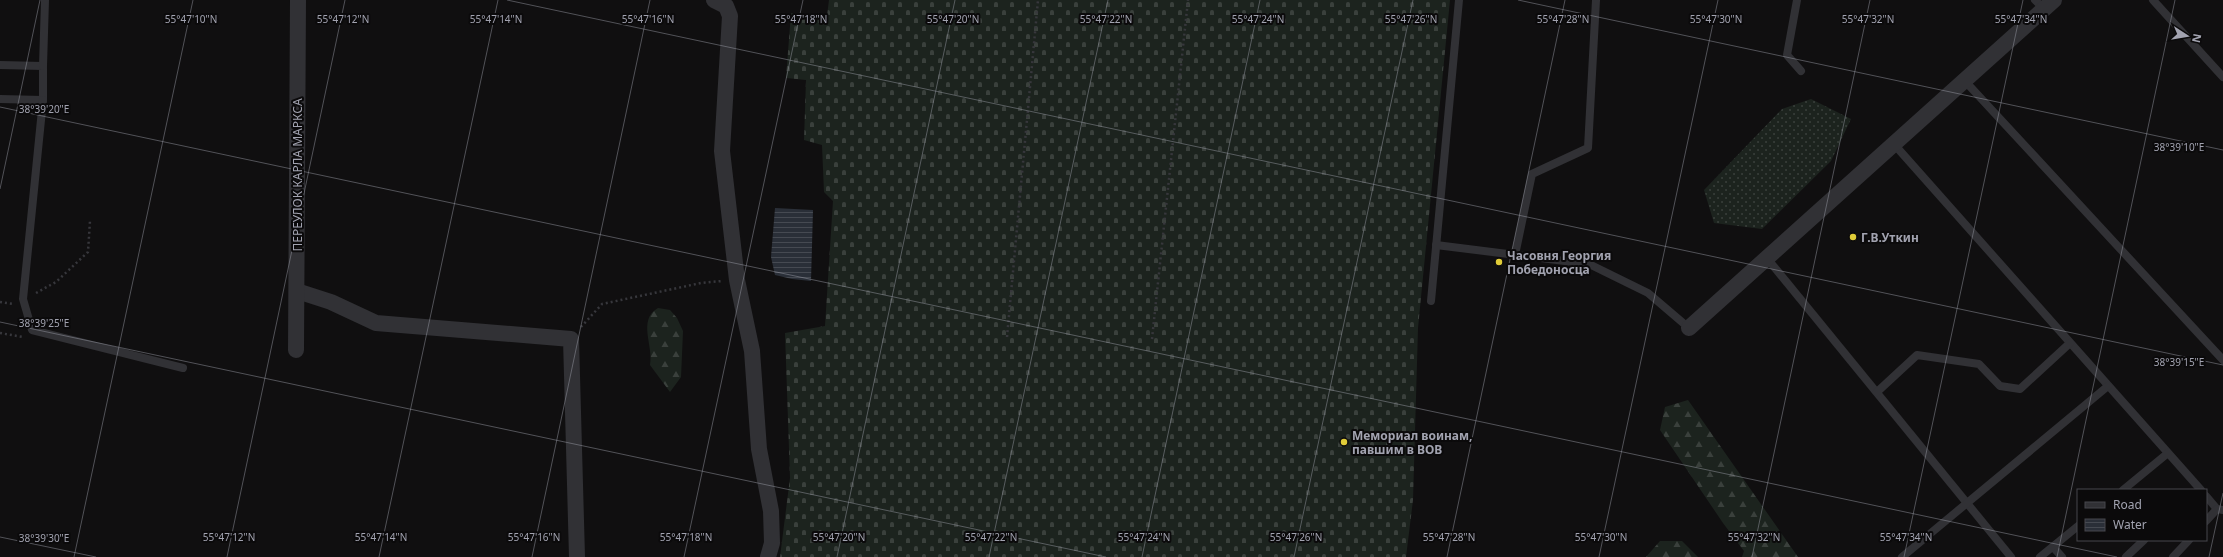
<svg xmlns="http://www.w3.org/2000/svg" width="2223" height="557" viewBox="0 0 2223 557" font-family="'Noto Sans',sans-serif">
	<style>
		.grass { fill: url(#grass-dots) }
		.forest { fill: url(#forest-firs) }
		.cemetery { fill: url(#cemetery-stones) }
		.water { fill: url(#water-rules) }
		.lines { fill: none; stroke-linecap: round; stroke-linejoin: round }
		.path { stroke: #37373c; stroke-width: 2.5; stroke-dasharray: 2 3; stroke-linecap: butt }
		.service { stroke: #313135; stroke-width: 8 }
		.minor { stroke: #313135; stroke-width: 16 }
		.ticks { fill: none; stroke: #a2a3b0; stroke-width: 1; stroke-opacity: 0.45 }
		.poi-dot { fill: #e0cc38; stroke: #0b0a0b; stroke-width: 1.5 }
		.labels { text-anchor: middle; dominant-baseline: central; stroke-width: 4; stroke-linejoin: round; paint-order: stroke }
		.street-label { font-size: 12px; fill: #a2a3b0; stroke: #0b0a0b }
		.poi-label { font-size: 12px; font-weight: bold; fill: #a2a3b0; stroke: #0b0a0b; text-anchor: start }
		.ticks-label { font-size: 10px; text-anchor: middle; fill: #a2a3b0; stroke: #0b0a0b; stroke-width: 4; stroke-linejoin: round; paint-order: stroke }
	</style>
	<defs>
		<pattern id="grass-dots" width="8" height="8" patternUnits="userSpaceOnUse"><rect width="8" height="8" fill="#1c231e"/><path d="M2 2h.1M6 6h.1" fill="none" stroke="#3a403c" stroke-width="1.8" stroke-linecap="round"/></pattern>
		<pattern id="forest-firs" width="22" height="20" patternUnits="userSpaceOnUse"><rect width="22" height="20" fill="#1c231e"/><path d="M5 1l3.5 6h-7zM16 11l3.5 6h-7z" fill="#3a403c"/></pattern>
		<pattern id="cemetery-stones" width="16" height="16" patternUnits="userSpaceOnUse"><rect width="16" height="16" fill="#1c231e"/><path d="M2 7V4a2 2 0 0 1 4 0v3zM10 15v-3a2 2 0 0 1 4 0v3z" fill="#3a403c"/></pattern>
		<pattern id="water-rules" width="6" height="5" patternUnits="userSpaceOnUse"><rect width="6" height="5" fill="#2a2f38"/><path d="M0 2.5h6" fill="none" stroke="#464a52"/></pattern>
	</defs>
	<rect width="100%" height="100%" fill="#100f10"/>
	<path class="grass" d="M1811,99L1851,119L1831,161L1762,229L1714,223L1704,190L1782,109Z"/>
	<g class="forest">
		<path d="M658,308L670,310L677,318L683,331L681,377L670,392L650,365C654,346 637,320 658,308Z"/>
		<path d="M1688,400L1798,557H1742L1744,551L1723,523L1660,430L1665,407Z"/>
		<path d="M1660,541H1682L1698,557H1646Z"/>
	</g>
	<path class="cemetery" d="M829,0H1450L1418,328L1413,500L1406,557H780L790,478L785,333L825,326L833,201L824,192L822,145L804,140L806,80L786,78L791,13L827,16Z"/>
	<path class="water" d="M775,208L813,210L811,281L792,279L775,275L771,257Z"/>
	<g class="lines">
		<g class="path">
			<path d="M36,293L56,282L88,252L90,221"/>
			<path d="M0,302L13,304"/>
			<path d="M581,327L602,304L701,283L722,281"/>
			<path d="M0,333L23,337"/>
			<path d="M1007,337L1038,0"/>
			<path d="M1152,339L1188,0"/>
		</g>
		<g class="service">
			<path d="M1797,0L1787,55L1801,71"/>
			<path d="M2035,0L2044,9"/>
			<path d="M2153,0L2223,77"/>
			<path d="M0,65L43,66V100L0,99"/>
			<path d="M43,66L45,0"/>
			<path d="M1964,80L2223,360"/>
			<path d="M43,100L23,299L32,330L183,368"/>
			<path d="M1893,143L2201,490"/>
			<path d="M1436,245L1589,264L1648,293L1689,328"/>
			<path d="M1515,255L1532,174L1588,148L1596,0"/>
			<path d="M1766,257L2011,557"/>
			<path d="M1431,301L1459,0"/>
			<path d="M1877,392L1917,355L1979,364L2000,386L2020,389L2070,343"/>
			<path d="M2123,490L2168,453"/>
			<path d="M2206,496L2217,509"/>
			<path d="M2206,521L2217,509L2223,510"/>
			<path d="M2053,547L2062,557"/>
			<path d="M1902,557L2108,386"/>
			<path d="M2040,557L2078,526"/>
			<path d="M2126,557L2144,540"/>
			<path d="M2173,557L2189,540"/>
		</g>
		<g class="minor">
			<path d="M714,0L726,6L730,16L722,151L737,280L752,351L759,449L771,511L772,543L768,557"/>
			<path d="M297,291L331,302L376,323L571,339L577,557"/>
			<path d="M1689,328L2054,0"/>
			<path d="M296,350L298,0"/>
		</g>
	</g>
	<path class="ticks" d="M507,0L2223,365M1518,0L2223,150M0,107L2117,557M0,189L40,0M0,322L1106,557M0,537L96,557M74,557L193,0M227,557L345,0M379,557L498,0M532,557L650,0M684,557L803,0M837,557L955,0M989,557L1108,0M1142,557L1260,0M1294,557L1413,0M1447,557L1565,0M1599,557L1718,0M1752,557L1870,0M1904,557L2023,0M2057,557L2175,0M2209,557L2223,493"/>
	<g class="poi-dot">
		<circle cx="1853" cy="237" r="4"/>
		<circle cx="1499" cy="262" r="4"/>
		<circle cx="1344" cy="442" r="4"/>
	</g>
	<g class="labels">
		<g class="street-label">
			<text transform="translate(297 175) rotate(-90)">ПЕРЕУЛОК КАРЛА МАРКСА</text>
		</g>
		<g class="poi-label">
			<text x="1861" y="237">Г.В.Уткин</text>
			<text x="1507" y="255">Часовня Георгия<tspan x="1507" dy="14">Победоносца</tspan></text>
			<text x="1352" y="435">Мемориал воинам,<tspan x="1352" dy="14">павшим в ВОВ</tspan></text>
		</g>
	</g>
	<g class="ticks-label">
		<text x="191" y="23">55°47'10"N</text>
		<text x="343" y="23">55°47'12"N</text>
		<text x="496" y="23">55°47'14"N</text>
		<text x="648" y="23">55°47'16"N</text>
		<text x="801" y="23">55°47'18"N</text>
		<text x="953" y="23">55°47'20"N</text>
		<text x="1106" y="23">55°47'22"N</text>
		<text x="1258" y="23">55°47'24"N</text>
		<text x="1411" y="23">55°47'26"N</text>
		<text x="1563" y="23">55°47'28"N</text>
		<text x="1716" y="23">55°47'30"N</text>
		<text x="1868" y="23">55°47'32"N</text>
		<text x="2021" y="23">55°47'34"N</text>
		<text x="44" y="113">38°39'20"E</text>
		<text x="2179" y="151">38°39'10"E</text>
		<text x="44" y="327">38°39'25"E</text>
		<text x="2179" y="366">38°39'15"E</text>
		<text x="229" y="541">55°47'12"N</text>
		<text x="381" y="541">55°47'14"N</text>
		<text x="534" y="541">55°47'16"N</text>
		<text x="686" y="541">55°47'18"N</text>
		<text x="839" y="541">55°47'20"N</text>
		<text x="991" y="541">55°47'22"N</text>
		<text x="1144" y="541">55°47'24"N</text>
		<text x="1296" y="541">55°47'26"N</text>
		<text x="1449" y="541">55°47'28"N</text>
		<text x="1601" y="541">55°47'30"N</text>
		<text x="1754" y="541">55°47'32"N</text>
		<text x="1906" y="541">55°47'34"N</text>
		<text x="44" y="542">38°39'30"E</text>
	</g>
	<rect x="2077" y="489" width="130" height="52" fill="#0b0a0b" stroke="#47474d"/>
	<rect x="2085" y="502" width="20" height="6" fill="#313135" stroke="#47474d"/>
	<text x="2113" y="509" font-size="12" fill="#a2a3b0">Road</text>
	<rect x="2085" y="519" width="20" height="12" fill="url(#water-rules)" stroke="#47474d"/>
	<text x="2113" y="529" font-size="12" fill="#a2a3b0">Water</text>
	<g transform="translate(2187 36) rotate(102)" stroke="#0b0a0b" stroke-width="3" paint-order="stroke">
	<path d="M0-3L7 15L0 10L-7 15Z" fill="#a2a3b0"/>
	<text y="-6" font-size="11" font-weight="bold" text-anchor="middle" fill="#a2a3b0">N</text>
	</g>
</svg>
